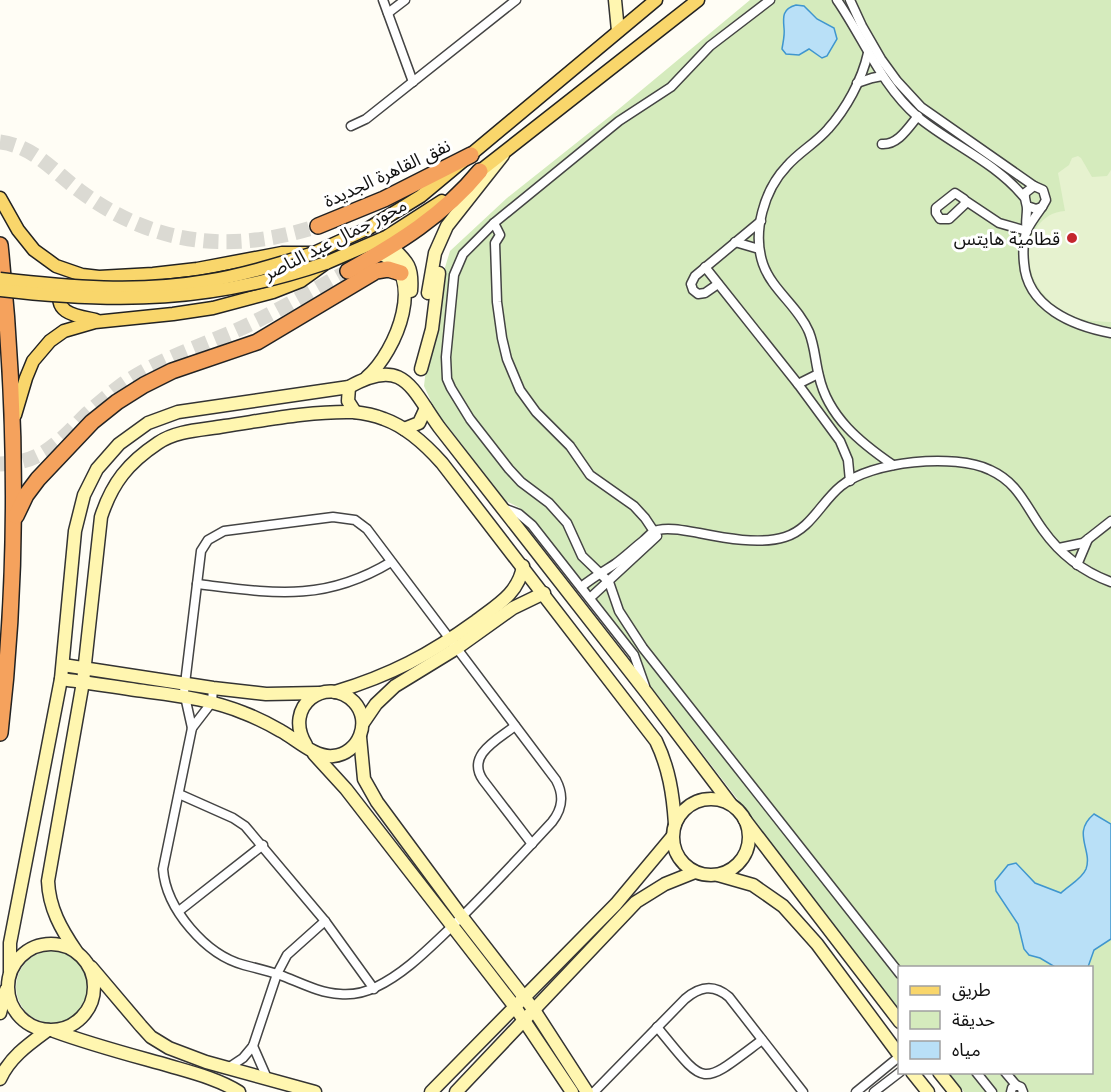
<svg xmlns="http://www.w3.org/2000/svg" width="1111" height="1092" viewBox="0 0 1111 1092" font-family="Lora,'Noto Sans Arabic',serif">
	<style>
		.green { fill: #d5ebbd }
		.pitch { fill: #e6f2cf }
		.water { fill: #b9e0f7; stroke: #3f96cf; stroke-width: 1.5 }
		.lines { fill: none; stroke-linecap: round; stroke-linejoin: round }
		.highway-tunnel { stroke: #dbdad3; stroke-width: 15; stroke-dasharray: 15 8; stroke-linecap: butt }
		.street-casing { stroke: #444; stroke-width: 11 }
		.secondary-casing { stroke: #333; stroke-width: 15 }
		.primary-casing { stroke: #222; stroke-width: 15 }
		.highway-casing { stroke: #222; stroke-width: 18 }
		.street { stroke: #fff; stroke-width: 8 }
		.secondary { stroke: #fff6b0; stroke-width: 12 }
		.primary { stroke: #f9d66b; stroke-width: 12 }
		.highway { stroke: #f5a25d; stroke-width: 15 }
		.primary-bridge-casing { stroke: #222; stroke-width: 15; stroke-linecap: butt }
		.primary-bridge { stroke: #f9d66b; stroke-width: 12 }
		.poi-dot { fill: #c4262e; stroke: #fff; stroke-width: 2 }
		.labels { text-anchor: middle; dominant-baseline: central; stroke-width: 6; stroke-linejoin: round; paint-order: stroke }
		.street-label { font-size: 18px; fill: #111; stroke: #fff }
		.poi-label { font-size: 18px; fill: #111; stroke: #fff; text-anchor: end }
	</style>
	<rect width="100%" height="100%" fill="#fffdf5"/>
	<g class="green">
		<path d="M750,0H1111V1092H964L949,1073L1092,1072V968H900L899,1009L648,683L643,667L520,508L506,501L435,410L424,386L433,307L450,251L507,198L614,113Z"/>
		<circle cx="52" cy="987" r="36"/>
	</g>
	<path class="pitch" d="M1078,156L1081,158L1092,177L1107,176L1111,170V322C1093,321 1077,321 1062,310C1050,303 1040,292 1034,279C1022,253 1032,213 1065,211L1058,173L1069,165L1072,158Z"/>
	<g class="water">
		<path d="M796,5L804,6L817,19L834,28L837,39L827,56L822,58L809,49L799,55L786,54L782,49C783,42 785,35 784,28C783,17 782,9 796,5Z"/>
		<path d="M1094,814L1111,824V939L1094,950L1088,967H1055L1040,958L1029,955L1024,949L1018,924L996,891L995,881L1008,865L1016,863L1035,883L1061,893C1068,886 1082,879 1086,869C1093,850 1071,833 1094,814Z"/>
	</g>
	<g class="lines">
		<g class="highway-tunnel">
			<path d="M0,142C34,146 54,172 80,191C155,246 231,254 318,226"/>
			<path d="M0,464C44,463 59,441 88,413C99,403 111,393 123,384C158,360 196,348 235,331C273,314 310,292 348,271"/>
		</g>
		<g class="street-casing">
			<g id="street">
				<path d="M383,0L413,82"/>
				<path d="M770,0L710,46L671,87L619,121L494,223L463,254L454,275L446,357L447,379L451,388L470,419L509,469L521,482L549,503L567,523L582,556L609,582L619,611L643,648L900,974"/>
				<path d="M837,0C864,39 881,85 918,117C952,145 994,161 1024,197"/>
				<path d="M850,0L862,26L881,59L897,81L921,107L1034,186"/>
				<path d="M388,13L405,0"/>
				<path d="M868,53C862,80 846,109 828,129C816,143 799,152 787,166C764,190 752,232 763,264C772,290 798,306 809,332C815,347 815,361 819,376C828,417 861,443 893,465"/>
				<path d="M857,83L872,78L882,76"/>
				<path d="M351,126L366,119L516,0"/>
				<path d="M882,144C898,145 908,128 918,116"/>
				<path d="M955,193L964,199L965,204L949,219H940L936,213V208Z"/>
				<path d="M966,201L999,223L1027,231"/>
				<path d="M1042,207C1037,214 1031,222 1027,230C1023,240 1023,253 1024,263C1027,307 1073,326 1111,333"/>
				<path d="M494,223L500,235L495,243L497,302L502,338L507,359L520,390L536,412L570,446L590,475L634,506L645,518L657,536"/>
				<path d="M1027,231C1025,223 1027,217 1027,209C1027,203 1024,200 1025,193L1034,186L1043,190L1046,200L1042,207L1036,209L1027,206"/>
				<path d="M735,242L759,249"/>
				<path d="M705,267L798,384L840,441L848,460L850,481"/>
				<path d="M718,284L705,293L698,294L693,290L691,284L695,276L761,221"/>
				<path d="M798,384L818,374"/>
				<path d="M503,508L519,514L532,525L634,655L645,686"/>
				<path d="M333,517L355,520L367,529L556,780C564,795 563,808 552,822C516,861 480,900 441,937C421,956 401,975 376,987C366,992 352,995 340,994C319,993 299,982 280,975C268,971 256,968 244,965C206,955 166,909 163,869L192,728L184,692L201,551L208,540L224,531Z"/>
				<path d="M1059,548L1083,543L1111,521"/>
				<path d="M1077,565L1088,539"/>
				<path d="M197,584C272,593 323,603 391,562"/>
				<path d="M581,587C592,578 604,571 615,564C625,557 634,548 643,541C648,537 652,531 658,530C671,527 686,531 699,533C724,538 760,545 785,537C811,529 821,502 841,486C871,461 955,453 990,470C1019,483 1026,507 1043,530C1060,554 1084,572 1111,582"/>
				<path d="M590,598L656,537"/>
				<path d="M515,726C497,740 466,755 483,780L532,844"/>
				<path d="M192,728L212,702L213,688"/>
				<path d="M179,794L233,818L245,826L325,921L374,989"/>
				<path d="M179,911L263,845"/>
				<path d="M657,1027C707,1088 699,1087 762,1040"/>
				<path d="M253,1046L267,1078"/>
				<path d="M228,1068L243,1058L253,1046L277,974L287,955L325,921"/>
				<path d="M976,1072L992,1092"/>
				<path d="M1005,1072L1016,1085"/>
				<path d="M594,1092L685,999C699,987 713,983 729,997L803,1092"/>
				<path d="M856,1092L900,1056"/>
				<path d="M874,1092L900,1072"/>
				<path d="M1011,1092L1012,1088L1016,1085L1021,1087L1023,1092"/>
			</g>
		</g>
		<g class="secondary-casing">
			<g id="secondary">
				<path d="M615,0L618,31"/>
				<path d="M391,246C408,262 413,267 411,291"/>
				<path d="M428,293L435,253L447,226L503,155"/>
				<path d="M421,369L432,329L439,273"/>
				<path d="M367,377C396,352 429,273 379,253"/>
				<path d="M349,387L348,401L355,412"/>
				<path d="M404,429L419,423L426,408"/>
				<path d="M63,665L213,688L266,694L319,693"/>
				<path d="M61,679C91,683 121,688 151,692C183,696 215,701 244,713C257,718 269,724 281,731C296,739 315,758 333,756C359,754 372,721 354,702C327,674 282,706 306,745"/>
				<path d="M335,692C391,675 429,655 476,621C497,605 519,593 523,566"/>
				<path d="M363,723L376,704L395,686L457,648L513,608L544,593"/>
				<path d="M360,737L364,779L377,802L462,917L534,1010L587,1092"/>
				<path d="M314,754L346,789L488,972L515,1007L572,1092"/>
				<circle cx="711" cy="837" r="38"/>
				<path d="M745,820L900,1022"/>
				<path d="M718,875L753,885L783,906L817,944L900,1056"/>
				<circle cx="51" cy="987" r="43"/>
				<path d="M76,951C61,929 49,908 48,881L83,682L101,517C112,483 128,463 158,443C177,430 203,430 225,426C266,420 310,411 353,412C363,413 374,415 384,419C407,427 426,445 442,463L656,741C669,768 673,794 675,824"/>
				<path d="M91,967L141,1026L151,1037L169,1048L206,1062L315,1092"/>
				<path d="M10,971V943L61,679L75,531L84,495L97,469L119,444L148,423L178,412L349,387C404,356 411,388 439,427L646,692L730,803"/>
				<path d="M0,1013L6,990"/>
				<path d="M54,1031C92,1045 131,1055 170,1066C194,1073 218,1079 239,1092"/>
				<path d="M912,1072L928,1092"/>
				<path d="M939,1072L955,1092"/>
				<path d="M0,1079C10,1057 29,1044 48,1030"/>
				<path d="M431,1092L616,904L672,837"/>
				<path d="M456,1092L636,902L665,884L695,872"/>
			</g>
		</g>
		<g class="primary-casing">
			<g id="primary">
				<path d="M475,175L698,0"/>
				<path d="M0,198L18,230L34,250L56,266L82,275L99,277L153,274L197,269L282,253H314L369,228L421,196L656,0"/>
				<path d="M62,288C51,314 78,316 96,320"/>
				<path d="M15,415L26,378L33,361L50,341L64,331L95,322L173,314L213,308L273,292L301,281L326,263L386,237L442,201"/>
			</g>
		</g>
		<g class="highway-casing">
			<g id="highway">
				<path d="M318,226L384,199L471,155"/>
				<path d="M0,245C17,407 19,571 0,733"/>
				<path d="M348,271C397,244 444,215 480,171"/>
				<path d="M16,516L26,495L38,479L92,422L117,402L144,385L172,371L257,342L376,271L388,269L401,273"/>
			</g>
		</g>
		<use href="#street" class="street"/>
		<use href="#secondary" class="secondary"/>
		<use href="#primary" class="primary"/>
		<use href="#highway" class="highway"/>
		<g class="primary-bridge-casing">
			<g id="primary-bridge">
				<path d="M0,279C69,287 138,293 207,281C243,275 278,264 314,253"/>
				<path d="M0,290C119,304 212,302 326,263"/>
			</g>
		</g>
		<use href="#primary-bridge" class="primary-bridge"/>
	</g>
	<circle class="poi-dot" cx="1072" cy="238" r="6"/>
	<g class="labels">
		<g class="street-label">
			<text transform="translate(387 173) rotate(-25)">نفق القاهرة الجديدة</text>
			<text transform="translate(335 239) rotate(-27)">محور جمال عبد الناصر</text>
		</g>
		<g class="poi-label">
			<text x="1060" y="238">قطامية هايتس</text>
		</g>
	</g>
	<rect x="898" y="966" width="195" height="108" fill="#ffffff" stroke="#a0a0a0" stroke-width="1.5"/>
	<rect x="910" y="986" width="30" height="9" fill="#f9d66b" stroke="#a0a0a0" stroke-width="1.5"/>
	<text x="952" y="996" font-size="18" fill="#111111">طريق</text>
	<rect x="910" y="1011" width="30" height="18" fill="#d5ebbd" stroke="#a0a0a0" stroke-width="1.5"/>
	<text x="952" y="1026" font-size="18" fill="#111111">حديقة</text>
	<rect x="910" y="1041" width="30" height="18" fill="#b9e0f7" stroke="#a0a0a0" stroke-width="1.5"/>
	<text x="952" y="1056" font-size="18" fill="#111111">مياه</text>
</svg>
